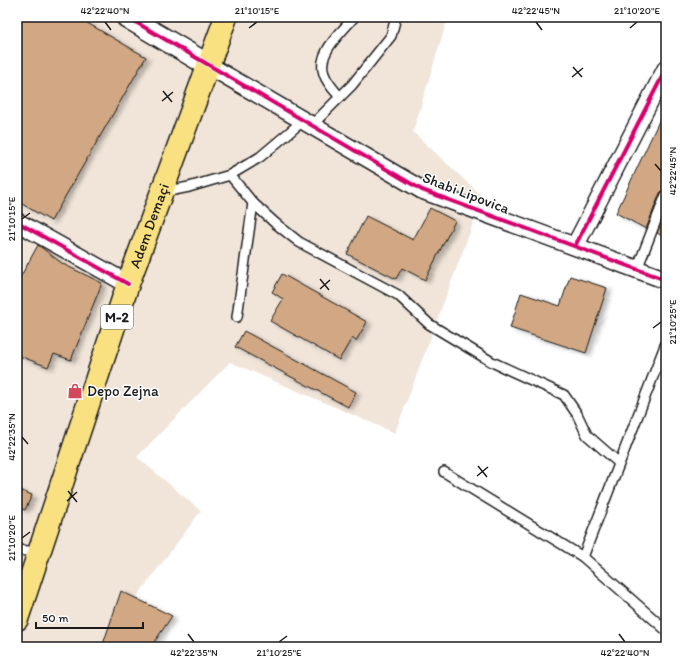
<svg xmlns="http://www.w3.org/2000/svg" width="683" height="664" viewBox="0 0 683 664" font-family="Itim,sans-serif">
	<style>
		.built { fill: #f1e5da }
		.building { fill: #d1a883; stroke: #1c1c1c; filter: url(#shadow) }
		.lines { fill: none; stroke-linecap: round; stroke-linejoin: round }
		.service-casing { stroke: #1c1c1c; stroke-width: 12 }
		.minor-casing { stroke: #1c1c1c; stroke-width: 20 }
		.tertiary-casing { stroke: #1c1c1c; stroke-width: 24 }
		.primary-casing { stroke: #1c1c1c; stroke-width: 25 }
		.service { stroke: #fff; stroke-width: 9 }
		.minor { stroke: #fff; stroke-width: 17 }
		.tertiary { stroke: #fff; stroke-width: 21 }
		.primary { stroke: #f9e181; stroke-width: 22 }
		.cycleway-casing { stroke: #fff; stroke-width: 6 }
		.cycleway { stroke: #d6006c; stroke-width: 4 }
		.ticks { fill: none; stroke: #1c1c1c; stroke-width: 1.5 }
		.labels { text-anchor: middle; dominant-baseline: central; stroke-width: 3; stroke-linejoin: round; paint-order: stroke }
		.shield { fill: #fff; stroke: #606060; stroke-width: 1 }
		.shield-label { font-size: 14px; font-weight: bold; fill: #1c1c1c }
		.street-label { font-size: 15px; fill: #1c1c1c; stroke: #fff }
		.poi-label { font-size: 15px; fill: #1c1c1c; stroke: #fff; text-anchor: start }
		.neatline { fill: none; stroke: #1c1c1c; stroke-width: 1.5 }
		.ticks-label { font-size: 10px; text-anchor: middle; fill: #1c1c1c }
	</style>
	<defs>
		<filter id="shadow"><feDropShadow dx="4.5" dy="2.5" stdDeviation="2" flood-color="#0004"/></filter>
	</defs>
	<rect width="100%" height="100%" fill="#fff"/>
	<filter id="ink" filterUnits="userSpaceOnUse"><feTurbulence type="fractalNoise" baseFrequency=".025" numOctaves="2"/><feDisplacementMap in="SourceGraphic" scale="8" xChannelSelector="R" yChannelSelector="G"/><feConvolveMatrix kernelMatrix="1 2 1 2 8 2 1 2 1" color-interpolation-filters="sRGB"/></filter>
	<g filter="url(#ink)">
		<path class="built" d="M59,17H448L413,132L483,197L395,433L230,362L137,457L201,511L99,647H17V108Z"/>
		<g class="building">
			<path d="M19,17H77L146,57L51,221L17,201V21Z"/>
			<path d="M666,106V189L663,190L660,193L646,229L616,213Z"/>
			<path d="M430,208L455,221L425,280L402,268L396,279L347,254L366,216L413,240Z"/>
			<path d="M666,211V238L657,233Z"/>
			<path d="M38,245L63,264L102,283L71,360L54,354L48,367L17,355V273L21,276Z"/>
			<path d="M282,274L367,322L356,341L352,338L339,360L270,321L283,299L272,292Z"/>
			<path d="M570,276L607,288L586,353L510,328L521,293L560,306Z"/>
			<path d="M244,331L356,392L348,407L235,347Z"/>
			<path d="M17,489L32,495L25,510L17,507Z"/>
			<path d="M121,591L172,616L151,647H102Z"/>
		</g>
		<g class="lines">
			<g class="service-casing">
				<g id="service">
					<path d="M340,97C334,90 327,83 324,74C316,53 342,32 354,17"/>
					<path d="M312,125L352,85L391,36L396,17"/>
					<path d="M230,175L253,203L275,223L299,242L398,295L429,324L492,362L564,395L577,414L587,435L619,463"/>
					<path d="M164,192L189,187L230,175L260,157L304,120"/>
					<path d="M637,269L666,195"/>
					<path d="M237,317L253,203"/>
					<path d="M444,472L583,557L666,630"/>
					<path d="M17,550L39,552"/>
					<path d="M583,557L666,343"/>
				</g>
			</g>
			<g class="minor-casing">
				<g id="minor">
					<path d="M208,65L422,190L666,280"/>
					<path d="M17,222L128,284"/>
					<path d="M575,246L666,69"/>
				</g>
			</g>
			<g class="tertiary-casing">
				<path id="tertiary" d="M127,17L208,65"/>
			</g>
			<g class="primary-casing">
				<g id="primary">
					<path id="s1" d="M17,619L128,284L226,17"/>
				</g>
			</g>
			<use href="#service" class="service"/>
			<use href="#minor" class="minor"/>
			<use href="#tertiary" class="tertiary"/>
			<use href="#primary" class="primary"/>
			<g class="cycleway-casing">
				<g id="cycleway">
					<path d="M127,17L422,190L666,280"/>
					<path d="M17,222L128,284"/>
					<path d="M575,246L666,69"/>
				</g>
			</g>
			<use href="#cycleway" class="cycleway"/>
		</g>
	</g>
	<path class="ticks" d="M105,22L111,30M536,22L542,30M249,28L257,22M630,28L637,22M573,67L582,77M572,77L583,68M163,91L172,102M162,101L173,92M655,164L661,171M22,219L30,213M320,279L329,290M320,289L330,280M653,328L661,322M22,437L28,444M478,466L487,477M477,476L488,467M68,491L77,502M67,501L77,492M22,538L30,532M188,634L194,642M619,634L625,642M279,642L287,636"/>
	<defs>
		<g id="shop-bare" transform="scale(1.2)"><path d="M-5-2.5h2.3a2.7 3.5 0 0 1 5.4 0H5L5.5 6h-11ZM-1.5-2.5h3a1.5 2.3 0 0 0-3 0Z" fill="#d1495b" stroke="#fff" stroke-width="2.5" paint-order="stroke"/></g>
	</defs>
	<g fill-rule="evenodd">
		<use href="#shop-bare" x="75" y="391"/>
	</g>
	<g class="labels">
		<rect class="shield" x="101" y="305" width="32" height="24" rx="3"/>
		<g class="shield-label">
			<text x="117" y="317">M-2</text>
		</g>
		<g class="street-label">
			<text transform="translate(466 193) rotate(21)">Shabi Lipovica</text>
			<text stroke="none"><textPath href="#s1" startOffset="415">Adem Demaçi</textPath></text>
		</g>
		<g class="poi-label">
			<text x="87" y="391">Depo Zejna</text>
		</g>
	</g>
	<rect width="683" height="664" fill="none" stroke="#fff" stroke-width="44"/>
	<path d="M36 622v6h107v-6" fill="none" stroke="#1c1c1c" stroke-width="2"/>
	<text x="42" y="622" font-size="12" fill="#1c1c1c" stroke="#ffffff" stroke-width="3" paint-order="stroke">50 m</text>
	<rect x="22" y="22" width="639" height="620" class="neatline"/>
	<g class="ticks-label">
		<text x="105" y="14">42°22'40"N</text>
		<text x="257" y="14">21°10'15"E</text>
		<text x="536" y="14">42°22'45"N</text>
		<text x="637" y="14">21°10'20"E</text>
		<text transform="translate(672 171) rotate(-90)" y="4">42°22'45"N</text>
		<text transform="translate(11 219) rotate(-90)" y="4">21°10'15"E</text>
		<text transform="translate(672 322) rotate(-90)" y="4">21°10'25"E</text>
		<text transform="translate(11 437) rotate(-90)" y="4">42°22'35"N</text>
		<text transform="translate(11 538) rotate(-90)" y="4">21°10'20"E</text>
		<text x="194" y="656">42°22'35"N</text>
		<text x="279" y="656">21°10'25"E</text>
		<text x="625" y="656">42°22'40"N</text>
	</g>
</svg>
